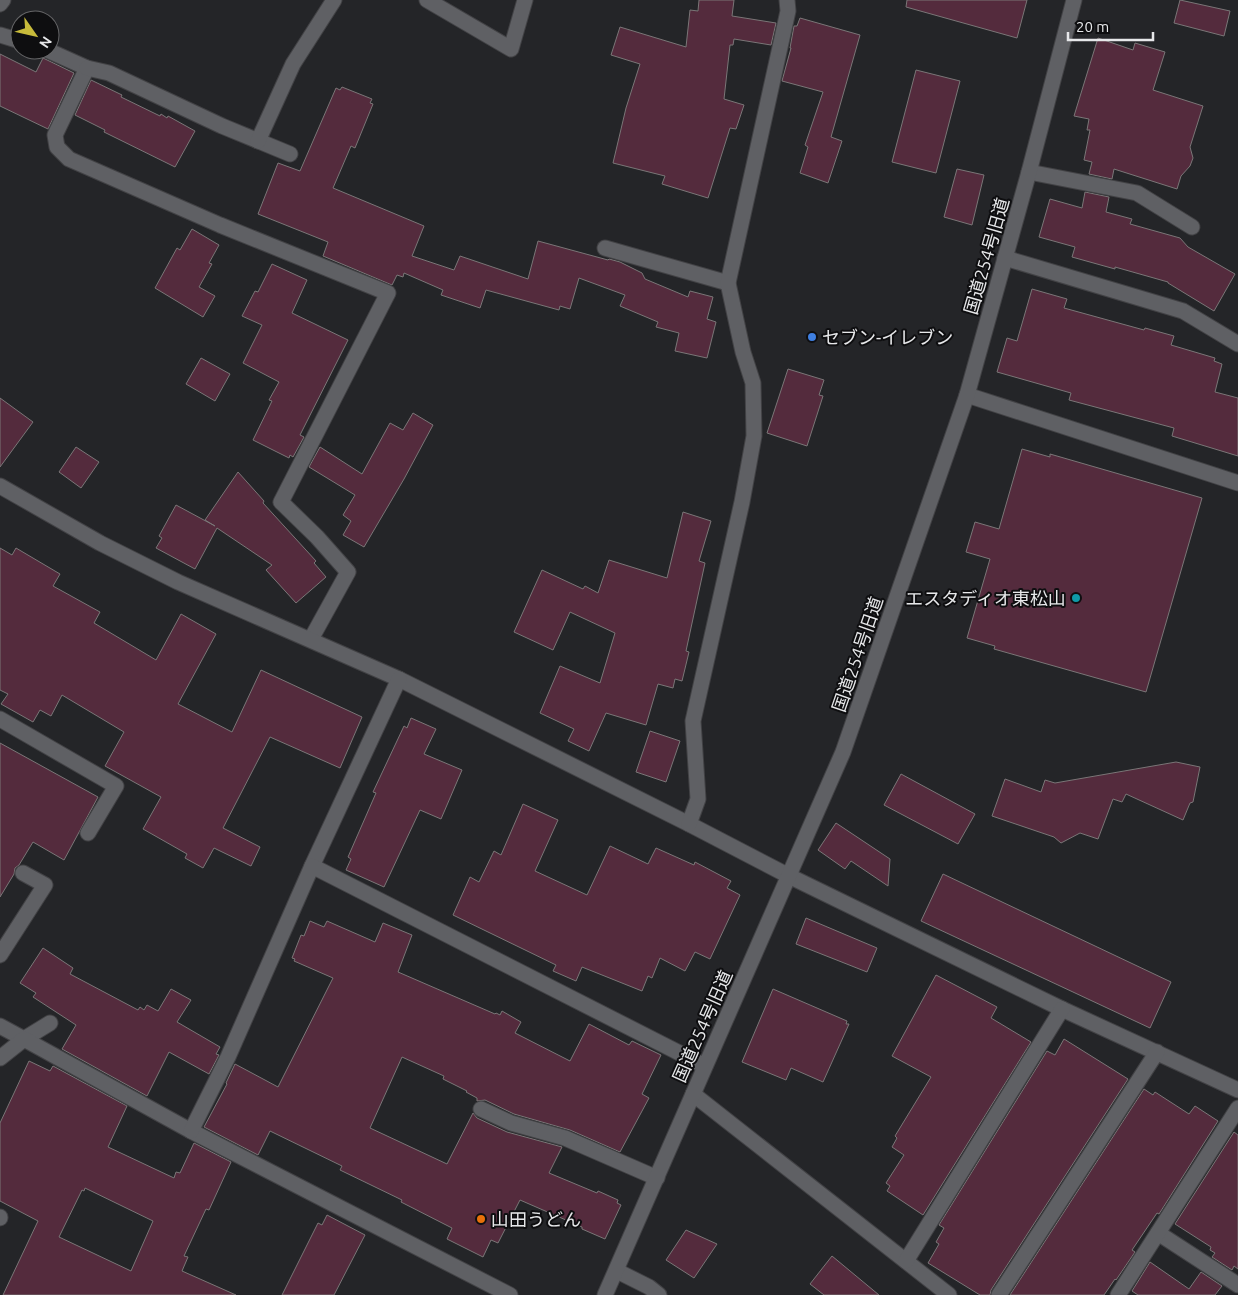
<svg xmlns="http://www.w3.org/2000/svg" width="1238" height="1295" viewBox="0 0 1238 1295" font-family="Ubuntu,'Noto Sans JP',sans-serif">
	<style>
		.building { fill: #542b3d; stroke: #7a7677; fill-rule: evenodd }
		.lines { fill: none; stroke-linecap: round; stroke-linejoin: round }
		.minor-casing { stroke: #424245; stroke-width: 17 }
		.minor { stroke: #5f6064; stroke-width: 15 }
		.shop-dot { fill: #3f7fe0; stroke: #0e0e10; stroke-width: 2 }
		.culture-dot { fill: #0f9aa8; stroke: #0e0e10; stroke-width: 2 }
		.food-dot { fill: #e8710a; stroke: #0e0e10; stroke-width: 2 }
		.labels { text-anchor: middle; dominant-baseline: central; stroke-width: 4; stroke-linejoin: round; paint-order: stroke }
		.street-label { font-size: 18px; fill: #e7e8ea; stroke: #0e0e10 }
		.poi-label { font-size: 18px; fill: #e7e8ea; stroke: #0e0e10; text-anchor: start }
	</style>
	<rect width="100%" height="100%" fill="#242528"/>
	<g class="building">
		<path d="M699,0H734L732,16L776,23L771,45L734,39L733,45H730L724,99L744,105L736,129L730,128L708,198L662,184L665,176L613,163L626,108L640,64L611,55L620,27L686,47L690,10L698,11Z"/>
		<path d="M907,0H1027L1017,38L906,7Z"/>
		<path d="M1180,0L1230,11L1224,36L1174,23Z"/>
		<path d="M800,18L860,35L831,137L842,141L828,183L800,173L808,147L805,145L823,92L782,81L791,48H790L794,26H797Z"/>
		<path d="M1098,38L1133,50L1135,43L1165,52L1153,90L1203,106L1190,147L1193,158L1190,166L1181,176L1177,189L1114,169L1112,179L1089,174L1092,162L1084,160L1090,130H1087L1089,119L1074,116Z"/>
		<path d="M0,54L36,72L43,58L74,73L48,129L0,106Z"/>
		<path d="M916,70L960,81L936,173L892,162Z"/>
		<path d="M91,80L122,95L121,97L160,116L161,114L167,118L168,116L195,131L175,167L104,132L105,130L75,115Z"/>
		<path d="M342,87L372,99L370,103L373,104L355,148L351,146L333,188L424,226L412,256L454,270L460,256L528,279L538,241L608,260L609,259L620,262L642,273L645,279L688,297L690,291L713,297L707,319L716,322L707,358L675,351L679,333L656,327L658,322L620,306L625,295L579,278L570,309L560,306L559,310L486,290L480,308L441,295L443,290L404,273L403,277L397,275L392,285L323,256L328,242L258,214L278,163L300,171L336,88L340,90Z"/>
		<path d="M957,169L984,175L972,225L944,217Z"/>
		<path d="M1085,192L1109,197L1106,212L1132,219L1130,224L1180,238L1188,247L1235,274L1214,311L1168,283V282L1115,267V269L1072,257L1075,247L1039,237L1050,199L1082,208Z"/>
		<path d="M192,229L219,245L209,263L212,264L199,287L215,296L203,317L155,288L177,248L180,250Z"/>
		<path d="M272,264L307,280L292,313L348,340L300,435L304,437L293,457L290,455L289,458L253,440L272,401L269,400L279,382L243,363L262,325L242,316L255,291L258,292Z"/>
		<path d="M1032,289L1067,299L1064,308L1144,330L1145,328L1174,336L1171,345L1215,358L1214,361L1222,364L1215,392L1238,398V456L1172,436L1174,428L1069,400L1071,393L997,372L1007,338L1017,341Z"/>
		<path d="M201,358L230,374L215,401L186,384Z"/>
		<path d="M788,369L824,380L819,395L823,396L807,446L767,433Z"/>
		<path d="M0,398L33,422L0,467Z"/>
		<path d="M413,413L433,425L404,479L364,547L343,535L351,521L343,515L355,495L309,467L320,447L362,474L390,423L403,430Z"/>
		<path d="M76,447L99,462L81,488L59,472Z"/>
		<path d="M1022,449L1050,457V454L1202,498L1146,692L994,649L995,646L967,638L990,559L966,552L975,522L999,529Z"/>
		<path d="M238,472L264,501L263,503L316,561L314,563L326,577L296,603L266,570L272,565L217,528L195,569L156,548L162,538L159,536L176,505L215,526L205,520Z"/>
		<path d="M683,512L711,521L699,561L705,563L686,651L689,652L682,681L675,679L673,688L658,684L646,725L606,713L589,751L568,741L574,729L540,713L560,666L600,683L615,633L570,612L553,650L514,632L542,570L583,589L585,586L598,593L609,560L667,578Z"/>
		<path d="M0,548L12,555L16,548L60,574L53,586L100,612L94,623L156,660L181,614L216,634L178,704L232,732L261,670L362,717L340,768L270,737L223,828L260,847L251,866L214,848L203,868L185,858L187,854L143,829L161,797L105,766L124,732L62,695L51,716L40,710L33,722L1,704L8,694L0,690Z"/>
		<path d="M411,718L436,729L424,754L462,770L441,819L420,810L384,887L346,870L351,859L348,857L376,793L373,792L404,726L407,728Z"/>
		<path d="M650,731L680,741L666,782L636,772Z"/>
		<path d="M0,743L98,797L64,860L33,842L19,865L15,868L14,874L0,897Z"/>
		<path d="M1176,762L1200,767L1193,802L1190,803L1183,820L1126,794L1122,802L1113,799L1098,839L1080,833L1061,843L1054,837L992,816L1005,779L1041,792L1045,780L1055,783Z"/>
		<path d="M901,774L975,814L958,844L884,805Z"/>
		<path d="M523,804L558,820L535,871L587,895L610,846L648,864L656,848L694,865L695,862L731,881L727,888L740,895L710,959L695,952L685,971L660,958L652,978L648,976L642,991L582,967L576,981L553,971L556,965L453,915L470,877L479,882L494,851L501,855Z"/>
		<path d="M836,823L890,859L888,886L851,861L845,869L818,850Z"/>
		<path d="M943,874L1171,982L1150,1028L921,921Z"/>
		<path d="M806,918L877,948L867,972L796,944Z"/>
		<path d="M310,921L324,927L327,921L375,942L383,923L412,935L398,972L495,1014L496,1013L500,1015L502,1011L521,1022L515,1033L570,1061L589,1024L629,1045L632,1041L661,1055L642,1094L649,1098L620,1152L570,1130L514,1114L485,1100L477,1101V1098L466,1092L467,1091L443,1079L444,1076L402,1057L370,1128L447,1164L473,1113L477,1118L507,1132L562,1147L549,1173L597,1193L598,1191L618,1200L617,1203L621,1205L605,1239L582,1229V1227L520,1200L498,1243L491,1240L483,1257L447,1239L452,1228L401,1202L402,1200L340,1170L342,1166L270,1131L258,1155L204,1127L227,1084L226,1083L235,1064L278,1087L333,978L294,961L295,959L292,958L301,935L304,936Z"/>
		<path d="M43,948L73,968L70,974L138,1010L140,1007L144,1010L147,1005L158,1011L171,989L191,1000L177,1022L220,1047L216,1054L219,1055L209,1074L169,1052L147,1096L62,1049L76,1025L33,997L36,993L20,983Z"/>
		<path d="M936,975L997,1007L991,1018L1031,1042L923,1215L887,1191L890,1186L886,1183L904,1155L892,1147L897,1138L895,1136L931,1077L892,1056Z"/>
		<path d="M773,989L847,1021L846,1024H849L823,1082L791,1068L786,1080L742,1062Z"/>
		<path d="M1064,1039L1128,1079L991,1290L990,1295H980L928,1263L939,1244L936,1242L944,1228L939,1225L1047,1051L1055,1055Z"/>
		<path d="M29,1061L50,1071L53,1066L127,1106L108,1147L174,1178L176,1172L180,1173L194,1143L231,1162L209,1210L206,1209L184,1256L188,1257L182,1271L236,1295H3L38,1221L0,1201V1123ZM85,1188L153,1221L131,1271L59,1237L82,1190L84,1191Z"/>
		<path d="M1144,1089L1153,1095L1155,1092L1189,1114L1195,1106L1218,1121L1159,1214L1157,1213L1132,1250L1135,1252L1116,1280L1115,1279L1104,1295H1010Z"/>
		<path d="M1234,1132L1238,1135V1269L1234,1266L1232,1270L1212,1257L1215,1253L1210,1250L1211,1247L1175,1224Z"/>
		<path d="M327,1215L365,1235L334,1295H282L318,1223L322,1225Z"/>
		<path d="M686,1230L717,1244L694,1278L666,1260Z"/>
		<path d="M832,1256L879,1295H824L810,1284Z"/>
		<path d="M1150,1262L1189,1289L1201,1272L1222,1286L1215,1295H1138L1132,1291Z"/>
	</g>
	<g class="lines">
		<g class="minor-casing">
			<g id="minor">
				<path d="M427,0L511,49L525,0"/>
				<path d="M0,4L3,0"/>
				<path d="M0,35L20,41"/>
				<path d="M47,50L87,68L55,135L57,147L69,159L220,225L388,293L281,502L317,537L348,572L311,639"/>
				<path d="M87,68L109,73L222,126L290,154"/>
				<path d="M258,141L293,64L334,0"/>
				<path d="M1029,172L1137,193L1192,227"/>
				<path d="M605,248L728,283"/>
				<path d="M1005,258L1183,311L1238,344"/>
				<path d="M967,395L1238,483"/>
				<path d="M0,486L100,543L178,582L399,679L689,824L789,876L1062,1009L1238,1090"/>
				<path d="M0,719L116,786L88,833"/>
				<path d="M689,824L698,799L693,721L742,502L754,436L753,383L743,352L728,283L788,11L787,0"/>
				<path d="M312,866L399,679"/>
				<path d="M0,955L45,885L23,873"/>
				<path d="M0,1026L24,1039L50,1023"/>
				<path d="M0,1058L24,1039L191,1131L510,1295"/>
				<path d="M693,1094L949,1295"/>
				<path d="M481,1109L511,1123L565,1138L657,1178"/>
				<path d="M191,1131L228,1057L312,866L705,1066"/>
				<path d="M0,1217V1218"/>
				<path d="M1158,1233L1238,1285"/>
				<path d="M906,1261L1062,1009"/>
				<path d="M617,1271L649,1287L659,1295"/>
				<path d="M605,1295L843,752L967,395L1029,172L1074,0"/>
				<path d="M999,1295L1157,1052"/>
				<path d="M1118,1295L1238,1108"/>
			</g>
		</g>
		<use href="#minor" class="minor"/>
	</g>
	<circle class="shop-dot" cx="812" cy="337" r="5"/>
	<circle class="culture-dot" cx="1076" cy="598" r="5"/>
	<circle class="food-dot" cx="481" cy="1219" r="5"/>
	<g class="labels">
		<g class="street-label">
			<text transform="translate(986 256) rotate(-74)">国道254号旧道</text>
			<text transform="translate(857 654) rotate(-71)">国道254号旧道</text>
			<text transform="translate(702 1026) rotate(-66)">国道254号旧道</text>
		</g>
		<g class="poi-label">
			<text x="822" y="337">セブン-イレブン</text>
			<text x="1066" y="598" text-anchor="end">エスタディオ東松山</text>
			<text x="491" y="1219">山田うどん</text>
		</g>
	</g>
	<g transform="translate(35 35) rotate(124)"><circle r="24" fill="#0e0e10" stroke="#656567"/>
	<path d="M0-4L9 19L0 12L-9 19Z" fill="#c8bb3b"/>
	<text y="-8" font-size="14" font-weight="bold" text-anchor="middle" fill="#e7e8ea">N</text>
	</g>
	<path d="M1068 32v8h85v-8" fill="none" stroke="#e7e8ea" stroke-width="2.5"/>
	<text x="1076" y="32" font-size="15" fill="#e7e8ea" stroke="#0e0e10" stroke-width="4" paint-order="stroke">20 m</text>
</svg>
